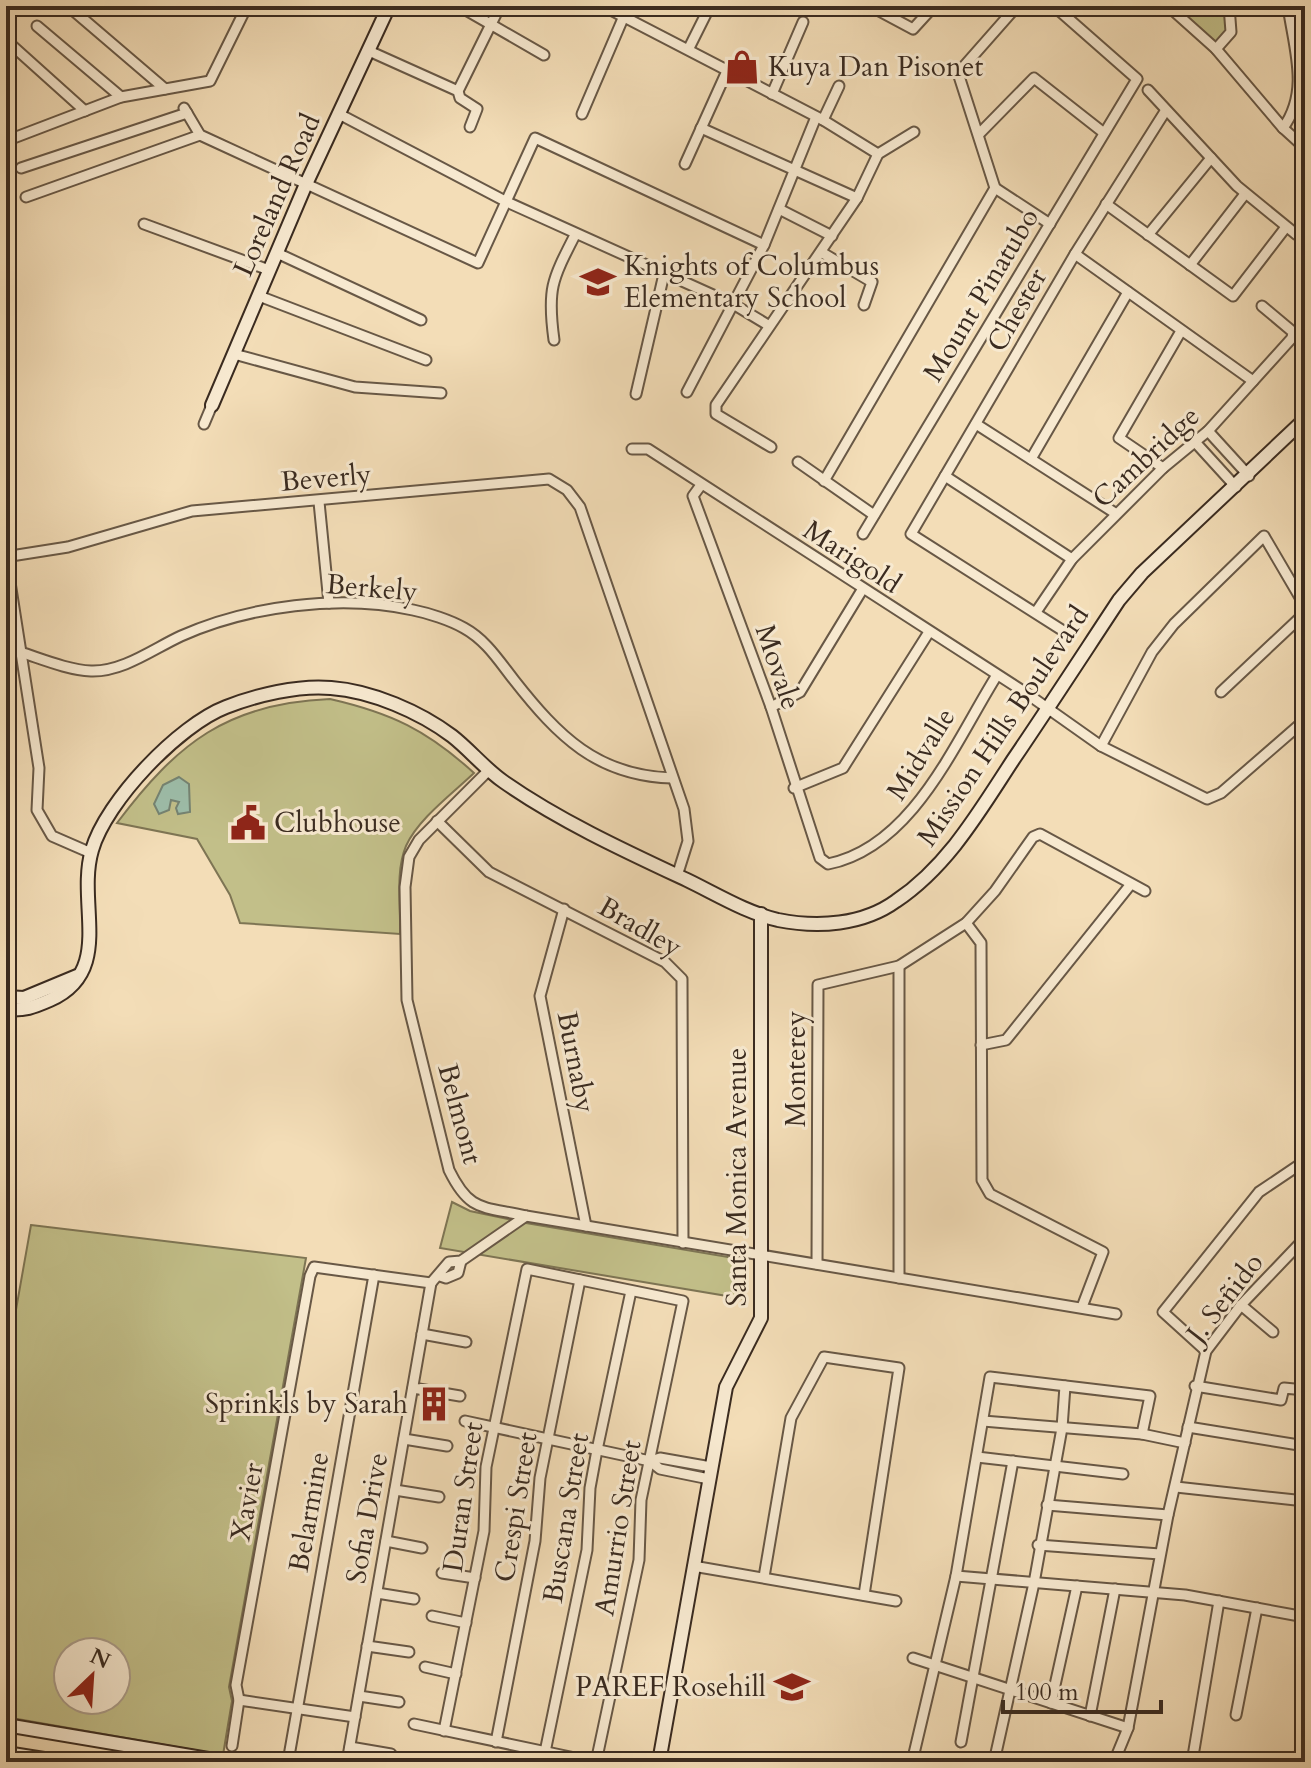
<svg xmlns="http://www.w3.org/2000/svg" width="1311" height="1768" viewBox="0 0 1311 1768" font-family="Cardo,serif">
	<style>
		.green { fill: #c2bf89; stroke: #7e7554; stroke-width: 2; fill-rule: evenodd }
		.water { fill: #9dbda9; stroke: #758372; stroke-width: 2 }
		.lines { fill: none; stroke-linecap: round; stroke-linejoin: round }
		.street-casing { stroke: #685846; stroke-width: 13 }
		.secondary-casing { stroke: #3a2b20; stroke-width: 16 }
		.street { stroke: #f7e9d0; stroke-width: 9 }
		.secondary { stroke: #f7e9d0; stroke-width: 12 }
		.labels { text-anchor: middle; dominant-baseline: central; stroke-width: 6; stroke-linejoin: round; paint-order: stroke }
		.poi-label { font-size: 28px; fill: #3a2b20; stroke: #f7e9d0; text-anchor: start }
		.street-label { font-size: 28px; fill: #3a2b20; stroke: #f7e9d0 }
	</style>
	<rect width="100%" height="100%" fill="#f3ddb7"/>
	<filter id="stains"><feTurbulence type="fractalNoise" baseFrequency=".0025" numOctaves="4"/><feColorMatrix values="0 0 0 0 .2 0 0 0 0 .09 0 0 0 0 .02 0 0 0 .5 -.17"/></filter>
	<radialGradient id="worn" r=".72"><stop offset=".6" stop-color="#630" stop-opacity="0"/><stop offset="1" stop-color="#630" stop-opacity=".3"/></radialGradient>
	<g class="green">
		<path d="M1173,6H1225L1227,30L1218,42L1213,41Z"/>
		<path d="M330,699C391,713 427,730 474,773C452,794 418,819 406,846C395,872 401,907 400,934L240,923L230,895L197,839L117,823C177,743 228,703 330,699Z"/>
		<path d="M452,1202L470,1211L526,1223L746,1260L745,1299L440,1248Z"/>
		<path d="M31,1225L306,1258L229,1687L232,1701L223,1755L6,1717V1366ZM116,1652V1700H68V1652Z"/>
	</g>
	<path class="water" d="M179,777L189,784L190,812L178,814L176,808L179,802L171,800L169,810L159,814L154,804L163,785Z"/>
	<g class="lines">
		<g class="street-casing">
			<g id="street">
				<path d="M68,6L165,89"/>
				<path d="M459,6L544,55"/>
				<path d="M603,6L823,120L878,154"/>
				<path d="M870,6L913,29L934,6"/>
				<path d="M1168,6L1216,49L1283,128L1305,148"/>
				<path d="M37,26L121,97"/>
				<path d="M6,40L85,111"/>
				<path d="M689,48L710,6"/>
				<path d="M1216,49L1231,32L1229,6"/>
				<path d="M369,51L458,91L460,98L477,109L470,127"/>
				<path d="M1148,90L1237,186L1297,235"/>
				<path d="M458,91L500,6"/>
				<path d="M772,94L803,22"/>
				<path d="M184,108L200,135L478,263L535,138L764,245"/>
				<path d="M339,114L507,202L733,304L768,325"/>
				<path d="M582,114L624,16"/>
				<path d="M823,120L839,86"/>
				<path d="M701,128L857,198"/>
				<path d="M1283,128C1310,91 1294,49 1288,6"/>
				<path d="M980,133L1034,78L1104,133"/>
				<path d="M11,139L121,97L210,81L247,6"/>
				<path d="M685,164L727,71"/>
				<path d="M21,168L187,113"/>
				<path d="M995,188L1050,224"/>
				<path d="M26,197L200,135"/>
				<path d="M1106,204L1233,296L1286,227"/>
				<path d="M779,209L832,236"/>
				<path d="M144,224L269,270"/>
				<path d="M1148,235L1211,158"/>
				<path d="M821,252L872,282L864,305"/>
				<path d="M277,253L421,320"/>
				<path d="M1075,254L1253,381"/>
				<path d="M1190,265L1245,194"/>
				<path d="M259,296L426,360"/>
				<path d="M554,340C547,289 552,280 575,235"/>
				<path d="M234,354L355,387L441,393"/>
				<path d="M687,392L764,245L816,117"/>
				<path d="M636,394L664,274"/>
				<path d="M204,424L212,405"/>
				<path d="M976,424L1115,513"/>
				<path d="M1208,431L1249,476"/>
				<path d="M1195,442L1236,487"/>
				<path d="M771,447L716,414V405L857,198L878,154L914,132"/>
				<path d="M632,449H648L1026,693L1101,746L1207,799L1221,793L1305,720"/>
				<path d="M1031,459L1128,292"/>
				<path d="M798,462L874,515"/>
				<path d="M1163,468L1119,438L1181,331"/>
				<path d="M945,476L1072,559"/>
				<path d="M824,481L995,188L958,73L1017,6"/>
				<path d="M701,485L693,496L771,707L820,858L828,864C913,847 955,742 997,675"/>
				<path d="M319,502L329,603"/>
				<path d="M863,534L1137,79L1054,6"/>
				<path d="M1036,612L1072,559L1163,468L1208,431L1292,338L1293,332L1262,306"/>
				<path d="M1065,632L911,534L1075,254L1166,110"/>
				<path d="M20,652C42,659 68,670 91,671C123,672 153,649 181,636C248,606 340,594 413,610C428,613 450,620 464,628C486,640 499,661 514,680C558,736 597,776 672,778"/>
				<path d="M1221,692L1305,613"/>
				<path d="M771,707L800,692L862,590"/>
				<path d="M1101,746L1152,652L1174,624L1264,536L1305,606"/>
				<path d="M489,770L419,840L409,857L405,887L407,1000L449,1170C470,1213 483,1206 526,1216L1116,1314"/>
				<path d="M794,788L843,768L929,632"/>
				<path d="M437,821L489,872L665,962L682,979L683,1243"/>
				<path d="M91,853L52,836L37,810L39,768L7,563L11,556L68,547L192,511L549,479L567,490L580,507L684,809L688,841L677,876"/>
				<path d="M564,909L540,996L586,1226"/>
				<path d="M966,923L981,943L982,1180L990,1194L1103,1252L1082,1307"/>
				<path d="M981,1045L1006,1040L1131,884"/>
				<path d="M817,1264L818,985L899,966L966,923L995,891L1033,837L1040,834L1145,891"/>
				<path d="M440,1276L446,1278L458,1273L461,1261"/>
				<path d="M899,1278V966"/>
				<path d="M431,1283L449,1262L461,1261L526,1216"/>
				<path d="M1241,1305L1273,1332"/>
				<path d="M422,1334L466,1342"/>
				<path d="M1206,1351L1163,1312L1259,1192L1305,1161"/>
				<path d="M1195,1386L1281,1400L1284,1388L1305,1390"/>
				<path d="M413,1388L460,1396"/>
				<path d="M465,1421L650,1461L660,1469L709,1479"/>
				<path d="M983,1421L1142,1434L1185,1443"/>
				<path d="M1188,1427L1305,1446"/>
				<path d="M404,1439L447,1446"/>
				<path d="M977,1457L1123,1474"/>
				<path d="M650,1461L660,1458L711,1467"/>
				<path d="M1176,1487L1305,1501"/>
				<path d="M395,1490L439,1497"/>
				<path d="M1047,1505L1168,1515"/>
				<path d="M386,1541L422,1548"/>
				<path d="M1038,1545L1160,1554"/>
				<path d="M693,1566L896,1601"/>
				<path d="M442,1573L475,1578"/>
				<path d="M956,1576L1185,1595L1305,1617"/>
				<path d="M764,1577L791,1418L824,1357L899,1368L864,1595"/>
				<path d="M377,1593L414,1599"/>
				<path d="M432,1616L466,1623"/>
				<path d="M367,1646L409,1652"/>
				<path d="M913,1658L1128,1728"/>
				<path d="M425,1667L456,1674"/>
				<path d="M359,1696L399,1702"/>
				<path d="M239,1700L355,1717"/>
				<path d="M1051,1703L1077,1586"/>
				<path d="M1236,1715L1257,1608"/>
				<path d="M1090,1716L1115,1589"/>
				<path d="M414,1724L594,1762"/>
				<path d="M444,1731L484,1531L486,1467L527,1269L683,1301L641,1500L639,1560L596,1762"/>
				<path d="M496,1742L535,1541L540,1478L580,1280"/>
				<path d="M961,1742L1013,1461"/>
				<path d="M232,1746L239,1700L236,1685L310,1276L314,1267L431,1283"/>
				<path d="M350,1747L391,1754"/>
				<path d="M545,1752L587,1550L590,1488L597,1450L631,1291"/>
				<path d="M289,1756L374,1275"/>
				<path d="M347,1762L431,1283"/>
				<path d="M912,1762L956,1576L990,1377L1150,1396L1142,1434"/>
				<path d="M994,1762L1034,1583L1062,1428L1065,1386"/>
				<path d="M1114,1762L1128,1728L1168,1515L1206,1351L1241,1305L1305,1238"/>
				<path d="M1192,1762L1219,1601"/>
				<path d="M1298,1762L1305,1731"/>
			</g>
		</g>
		<g class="secondary-casing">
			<g id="secondary">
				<path d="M212,405L306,184L389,6"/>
				<path d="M6,997L24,998L77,976"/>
				<path d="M6,1009C24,1011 34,1007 50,1000C115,971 76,904 92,850C106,801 179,725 226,707C257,695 298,685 331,688C372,691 420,712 452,736C470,750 485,769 504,782C560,821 625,851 687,880C716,894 747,913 778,920C818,928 863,925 896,901C948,866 979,812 1013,760C1049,707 1084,653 1119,600L1142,573L1305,419"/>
				<path d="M6,1725L226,1762"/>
				<path d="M6,1753L63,1762"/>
				<path d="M659,1762L726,1387L761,1318V914"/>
			</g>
		</g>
		<use href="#street" class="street"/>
		<use href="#secondary" class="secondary"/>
	</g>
	<defs>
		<g id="shop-bare" transform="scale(2.76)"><path d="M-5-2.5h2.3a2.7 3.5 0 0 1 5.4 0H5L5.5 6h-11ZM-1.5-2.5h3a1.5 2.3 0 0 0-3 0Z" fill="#8f2418" stroke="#f7e9d0" stroke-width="2.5" paint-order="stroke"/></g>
		<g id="school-bare" transform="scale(2.76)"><path d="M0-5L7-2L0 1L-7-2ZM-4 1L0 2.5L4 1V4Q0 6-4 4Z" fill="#8f2418" stroke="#f7e9d0" stroke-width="2.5" paint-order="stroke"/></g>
		<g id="civic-bare" transform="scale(2.76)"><path d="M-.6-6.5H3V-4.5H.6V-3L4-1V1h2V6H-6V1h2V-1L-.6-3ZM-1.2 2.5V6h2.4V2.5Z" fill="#8f2418" stroke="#f7e9d0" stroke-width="2.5" paint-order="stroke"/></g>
		<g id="building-bare" transform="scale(2.76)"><path d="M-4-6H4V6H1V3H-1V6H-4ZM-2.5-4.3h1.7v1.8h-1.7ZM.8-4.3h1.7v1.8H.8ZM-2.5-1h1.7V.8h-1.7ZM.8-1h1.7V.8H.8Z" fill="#8f2418" stroke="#f7e9d0" stroke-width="2.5" paint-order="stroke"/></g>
	</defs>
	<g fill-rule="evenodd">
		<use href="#shop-bare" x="742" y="67"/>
		<use href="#school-bare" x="598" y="282"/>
		<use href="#civic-bare" x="248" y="823"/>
		<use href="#building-bare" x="434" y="1404"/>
		<use href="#school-bare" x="792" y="1687"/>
	</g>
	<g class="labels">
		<g class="poi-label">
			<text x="768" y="67">Kuya Dan Pisonet</text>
			<text x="624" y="266">Knights of Columbus<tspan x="624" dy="32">Elementary School</tspan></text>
			<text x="274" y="823">Clubhouse</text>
			<text x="408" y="1404" text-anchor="end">Sprinkls by Sarah</text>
			<text x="766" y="1687" text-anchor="end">PAREF Rosehill</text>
		</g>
		<g class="street-label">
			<text transform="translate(277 195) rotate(-66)">Loreland Road</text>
			<text transform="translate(981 295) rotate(-59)">Mount Pinatubo</text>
			<text transform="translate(1017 310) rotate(-60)">Chester</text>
			<text transform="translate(1146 457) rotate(-43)">Cambridge</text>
			<text transform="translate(326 478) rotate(-5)">Beverly</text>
			<text transform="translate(852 557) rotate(33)">Marigold</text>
			<text transform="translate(372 588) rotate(5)">Berkely</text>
			<text transform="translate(778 667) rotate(71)">Movale</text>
			<text transform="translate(1003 726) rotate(-56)">Mission Hills Boulevard</text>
			<text transform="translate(921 754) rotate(-58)">Midvalle</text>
			<text transform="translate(640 927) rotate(30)">Bradley</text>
			<text transform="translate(576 1062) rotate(79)">Burnaby</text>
			<text transform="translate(796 1069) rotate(-90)">Monterey</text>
			<text transform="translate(460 1114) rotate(75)">Belmont</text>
			<text transform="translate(737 1177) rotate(-90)">Santa Monica Avenue</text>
			<text transform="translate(1225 1298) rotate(-52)">J. Señido</text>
			<text transform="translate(463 1497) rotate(-82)">Duran Street</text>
			<text transform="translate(247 1502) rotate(-80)">Xavier</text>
			<text transform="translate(516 1507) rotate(-81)">Crespi Street</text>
			<text transform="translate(309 1512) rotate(-80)">Belarmine</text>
			<text transform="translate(367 1518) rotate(-80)">Sofia Drive</text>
			<text transform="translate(566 1518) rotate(-81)">Buscana Street</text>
			<text transform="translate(618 1528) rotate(-81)">Amurrio Street</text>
		</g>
	</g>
	<rect width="1311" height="1768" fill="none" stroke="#f3ddb7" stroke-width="32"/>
	<rect x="8" y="8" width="1295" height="1752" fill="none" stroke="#3a2b20" stroke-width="4"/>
	<rect x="16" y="16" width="1279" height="1736" fill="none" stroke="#3a2b20" stroke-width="2"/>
	<g transform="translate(92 1676) rotate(25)"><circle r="38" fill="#f7e9d0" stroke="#ab9d8a" stroke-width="2"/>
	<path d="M0-6L14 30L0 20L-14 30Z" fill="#8f2418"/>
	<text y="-12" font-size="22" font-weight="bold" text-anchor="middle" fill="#3a2b20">N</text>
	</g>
	<path d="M1003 1700v12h158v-12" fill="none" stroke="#3a2b20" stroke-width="4"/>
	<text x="1015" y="1700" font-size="24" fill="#3a2b20" stroke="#f7e9d0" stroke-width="6" paint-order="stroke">100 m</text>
	<rect width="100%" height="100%" filter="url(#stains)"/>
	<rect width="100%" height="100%" fill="url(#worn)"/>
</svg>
